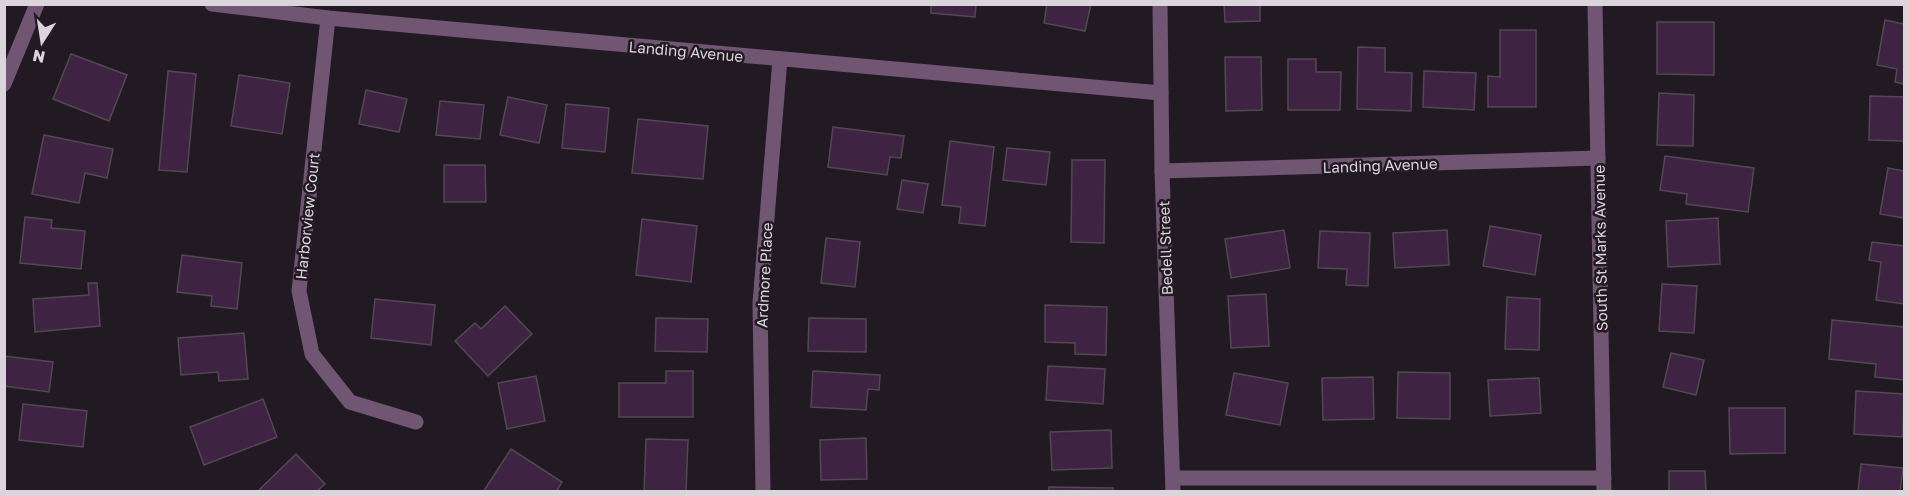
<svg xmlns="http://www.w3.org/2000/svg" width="1909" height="496" viewBox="0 0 1909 496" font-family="'Golos Text',sans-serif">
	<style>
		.building { fill: #3f2343; stroke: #514852; stroke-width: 1.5 }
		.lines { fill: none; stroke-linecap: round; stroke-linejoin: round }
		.minor { stroke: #715674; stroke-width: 15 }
		.tertiary { stroke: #715674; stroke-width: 15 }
		.labels { text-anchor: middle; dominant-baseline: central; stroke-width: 5; stroke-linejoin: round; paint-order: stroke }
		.street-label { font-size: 15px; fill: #dad5db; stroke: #221a23 }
	</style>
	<rect width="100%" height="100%" fill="#221a23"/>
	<g class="building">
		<path d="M931,4H976L975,17L931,13Z"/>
		<path d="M1047,4H1091L1085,31L1044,23Z"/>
		<path d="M1224,4H1260V21L1225,22Z"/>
		<path d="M1885,20L1904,24V84L1895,82L1897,69L1877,65Z"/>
		<path d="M1657,22H1714V75L1657,74Z"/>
		<path d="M1500,30H1536V107H1488V76L1500,77Z"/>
		<path d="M1358,47L1385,48V72L1412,73L1411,111L1357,109Z"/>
		<path d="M71,54L127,75L109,121L53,99Z"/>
		<path d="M1225,57H1261L1262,110L1226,111Z"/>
		<path d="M1288,59H1316V72H1341L1340,110H1288Z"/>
		<path d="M168,71L196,74L187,172L159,170Z"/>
		<path d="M1424,71L1476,73L1474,110L1423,107Z"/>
		<path d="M239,75L290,83L282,134L231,126Z"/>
		<path d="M366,90L407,99L399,132L359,124Z"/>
		<path d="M1659,93L1694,95L1693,146L1657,145Z"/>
		<path d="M1870,96L1904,97V141L1869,140Z"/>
		<path d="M508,97L547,105L539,143L500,135Z"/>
		<path d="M440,101L484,105L480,139L436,135Z"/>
		<path d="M566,104L609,108L605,152L562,148Z"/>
		<path d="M638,119L708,126L703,179L632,173Z"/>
		<path d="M833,127L904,136L901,158L890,157L887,175L828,167Z"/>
		<path d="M44,135L113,149L107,178L85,173L79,203L32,194Z"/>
		<path d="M950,141L994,147L985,226L959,223L961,207L942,205Z"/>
		<path d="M1007,148L1050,152L1046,185L1003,180Z"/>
		<path d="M1665,156L1754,168L1748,212L1686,204L1687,194L1660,190Z"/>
		<path d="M1072,160H1105L1104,243L1071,242Z"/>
		<path d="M444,165H485L486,202H444Z"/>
		<path d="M1888,168L1904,171V218L1880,214Z"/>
		<path d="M902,180L928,184L923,213L897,209Z"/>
		<path d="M25,217L52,220L51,228L85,231L81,269L20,263Z"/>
		<path d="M1718,218L1720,264L1668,267L1666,221Z"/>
		<path d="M642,219L697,226L691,282L636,275Z"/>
		<path d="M1490,226L1541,235L1535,275L1483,266Z"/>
		<path d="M1284,230L1290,268L1231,278L1225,239Z"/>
		<path d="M1447,230L1449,265L1395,268L1393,233Z"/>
		<path d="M1320,231L1370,233L1368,286L1346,285L1347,269L1318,268Z"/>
		<path d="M826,238L860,242L855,287L821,283Z"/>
		<path d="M1872,242L1904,246V304L1876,300L1881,262L1869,260Z"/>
		<path d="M182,255L242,263L237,309L211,306L212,296L177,292Z"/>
		<path d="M88,283H97L100,326L35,332L33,299L89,295Z"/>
		<path d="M1662,284L1697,286L1694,333L1659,331Z"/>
		<path d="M1266,294L1269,346L1231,348L1228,296Z"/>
		<path d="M1507,297L1540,299L1539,350L1505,349Z"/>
		<path d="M375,299L435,305L431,345L371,338Z"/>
		<path d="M1045,305L1107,307L1106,355L1075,354V343L1045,342Z"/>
		<path d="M505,306L532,334L488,376L455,341L475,323L481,329Z"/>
		<path d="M656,318L708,319L707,352L655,351Z"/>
		<path d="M809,318L866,319V352L808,351Z"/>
		<path d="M1832,320L1904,327V380L1875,377L1876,364L1829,359Z"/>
		<path d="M244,333L248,379L219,381L218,372L181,375L178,338Z"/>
		<path d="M1671,353L1704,360L1696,395L1663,387Z"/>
		<path d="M4,356L53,362L49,392L4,386Z"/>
		<path d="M1048,366L1105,369L1103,404L1046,400Z"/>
		<path d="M666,371H693V417H619V383H666Z"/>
		<path d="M813,371L880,375L879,390L868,389L866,410L811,407Z"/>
		<path d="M1398,372L1450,373V419L1397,418Z"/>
		<path d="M1234,373L1288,383L1280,425L1226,415Z"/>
		<path d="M536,376L545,421L507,429L498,383Z"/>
		<path d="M1373,377L1374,419L1323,420L1322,378Z"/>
		<path d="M1539,378L1541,413L1490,416L1488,380Z"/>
		<path d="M1856,391L1904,394L1903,437L1854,434Z"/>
		<path d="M263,399L277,437L204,465L190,427Z"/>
		<path d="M23,404L87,411L83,447L19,440Z"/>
		<path d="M1729,408H1785V453L1730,454Z"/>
		<path d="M1111,430L1112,468L1052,470L1050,432Z"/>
		<path d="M866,438L867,479L821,480L820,440Z"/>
		<path d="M646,439L688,440L686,492H644Z"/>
		<path d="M511,449L562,482L556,492H483Z"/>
		<path d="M296,454L325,484L316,492H257Z"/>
		<path d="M1861,464L1903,468L1900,492H1858Z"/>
		<path d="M1669,471H1705L1706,492H1669Z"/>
		<path d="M1049,487L1113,488V492H1049Z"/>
	</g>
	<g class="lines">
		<g class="minor">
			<path d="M212,4L328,18L1161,93"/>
			<path d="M1160,4L1162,171L1173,492"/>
			<path d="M1595,4L1604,492"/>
			<path d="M328,18L299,291L312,354L350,402L416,422"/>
			<path d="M1162,171L1598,158"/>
			<path d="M1173,478H1604"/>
			<path d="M763,492L760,303L780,59"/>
		</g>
		<path class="tertiary" d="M4,84L37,4"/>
	</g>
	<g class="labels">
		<g class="street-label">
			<text transform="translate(686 51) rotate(5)">Landing Avenue</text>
			<text transform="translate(1380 165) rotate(-2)">Landing Avenue</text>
			<text transform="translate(307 216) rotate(-84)">Harborview Court</text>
			<text transform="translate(1165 248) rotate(-92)">Bedell Street</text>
			<text transform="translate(1600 248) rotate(-91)">South St Marks Avenue</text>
			<text transform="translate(764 275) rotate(-87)">Ardmore Place</text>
		</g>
	</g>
	<rect width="1909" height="496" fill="none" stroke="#dad5db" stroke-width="12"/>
	<g transform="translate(42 42) rotate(192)" stroke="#221a23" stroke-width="4.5" paint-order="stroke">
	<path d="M0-4.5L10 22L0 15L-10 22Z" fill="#dad5db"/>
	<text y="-9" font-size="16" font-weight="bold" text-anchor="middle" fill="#dad5db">N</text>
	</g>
</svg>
